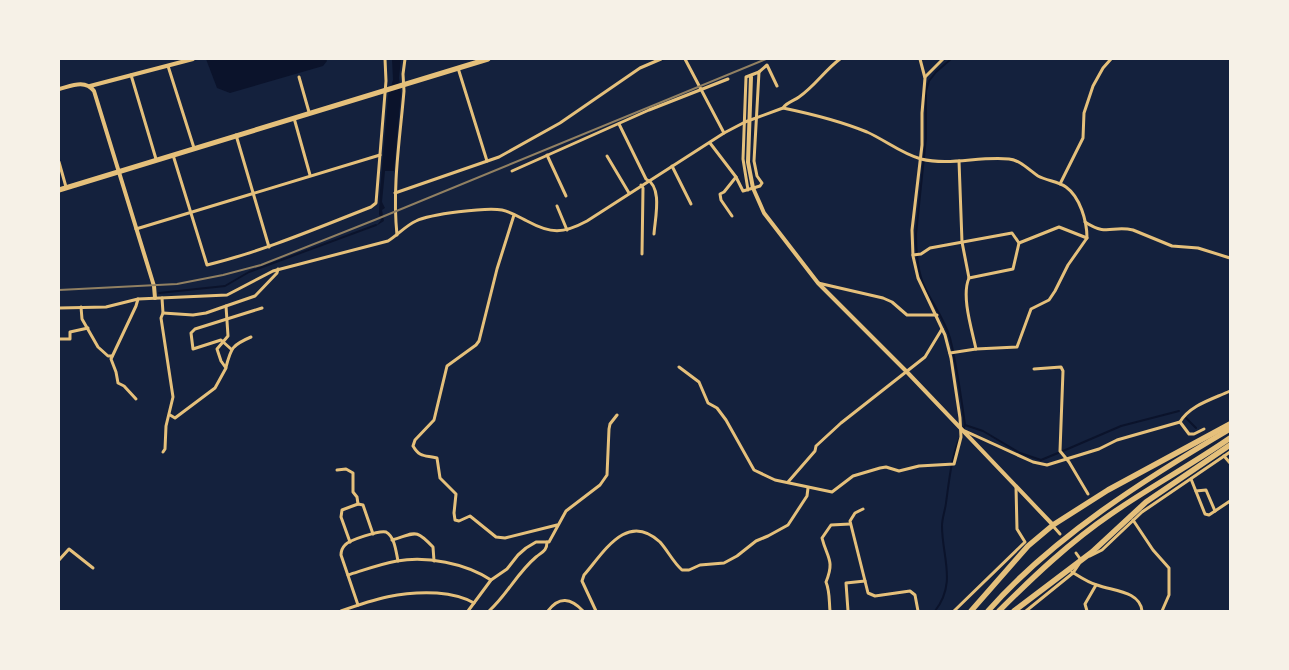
<svg xmlns="http://www.w3.org/2000/svg" width="1289" height="670" viewBox="0 0 1289 670" font-family="Roboto,sans-serif">
	<style>
		.water { fill: #0b132b }
		.lines { fill: none; stroke-linecap: round; stroke-linejoin: round }
		.stream { stroke: #0b132b; stroke-width: 2 }
		.minor { stroke: #e5c07b; stroke-width: 3 }
		.tertiary { stroke: #e5c07b; stroke-width: 4 }
		.trunk { stroke: #e5c07b; stroke-width: 5 }
		.motorway { stroke: #e5c07b; stroke-width: 5.5 }
		.rail { stroke: #918062; stroke-width: 2 }
	</style>
	<rect width="100%" height="100%" fill="#14213d"/>
	<g class="water">
		<path d="M206,59H326L327,61L323,66L230,93L217,88Z"/>
		<path d="M392,59H401L399,78L401,94L394,171H385L382,202L385,208L382,210L384,221L376,226L381,220L379,214L380,191L388,96L393,80Z"/>
	</g>
	<g class="lines">
		<g class="stream">
			<path d="M951,59L936,72L929,81L926,91V138L916,234C916,250 917,268 923,283C931,302 944,318 950,338C957,366 961,396 965,425L963,430"/>
			<path d="M159,293L225,286L249,272L376,225"/>
			<path d="M1186,418L1196,428"/>
			<path d="M965,425L983,431L1020,453L1041,460L1058,453"/>
			<path d="M1063,451L1121,426L1179,411"/>
			<path d="M935,611C957,583 942,557 942,526C942,518 945,511 946,503C949,482 951,459 959,439"/>
		</g>
		<g class="minor">
			<path d="M685,59L724,133"/>
			<path d="M168,66L194,148"/>
			<path d="M458,68L487,161"/>
			<path d="M759,72L767,65L777,86"/>
			<path d="M131,75L156,159"/>
			<path d="M299,77L309,112"/>
			<path d="M925,77L943,59"/>
			<path d="M783,108C812,114 840,121 867,132C885,140 902,154 921,159C950,166 979,156 1009,159C1020,160 1029,170 1038,176C1047,181 1058,181 1066,187C1080,197 1087,221 1087,238L1068,265L1055,291L1049,300L1031,309L1017,347L976,349L950,353"/>
			<path d="M294,118L310,175"/>
			<path d="M619,124L646,179C663,187 655,218 654,234"/>
			<path d="M236,135L269,247"/>
			<path d="M710,143L736,177L743,191L760,186L762,183L757,176L754,161L759,72L746,77L743,159L748,190"/>
			<path d="M173,155L207,265C264,251 317,228 371,207L376,203L386,81L385,59"/>
			<path d="M547,155L566,196"/>
			<path d="M607,156L629,193"/>
			<path d="M959,161L962,242L969,278C961,296 972,330 976,349"/>
			<path d="M59,162L66,187"/>
			<path d="M672,166L691,204"/>
			<path d="M512,171L649,110L728,79"/>
			<path d="M1060,184L1083,138L1084,113L1093,86L1103,68L1111,59"/>
			<path d="M641,185L643,188L642,254"/>
			<path d="M395,193L499,157L560,123L640,68L661,59"/>
			<path d="M557,206L567,230"/>
			<path d="M514,215L497,269L479,341L476,345L447,366L434,420L415,440L413,446C420,458 425,455 437,458L440,478L456,494L454,513L455,520L459,521L470,516L496,537L505,538L557,525"/>
			<path d="M732,216L721,200L720,194L724,192L736,177"/>
			<path d="M1085,222C1108,237 1111,225 1133,230L1172,246L1198,248L1230,258"/>
			<path d="M136,229L380,155"/>
			<path d="M397,235C392,187 400,138 404,91L403,74L405,59"/>
			<path d="M1019,243L1059,227L1087,238"/>
			<path d="M913,255L921,254L930,248L1012,233L1019,243L1013,269L969,278"/>
			<path d="M818,283L883,298L892,302L907,315H937"/>
			<path d="M162,298L163,313L161,318L173,397L166,426L165,449L163,452"/>
			<path d="M81,307L82,319L98,347L108,356H112"/>
			<path d="M59,308L106,307L138,299L227,295L273,271L388,241C398,235 405,226 416,221C430,214 487,207 502,210C511,212 519,217 527,221C551,234 563,234 587,221L724,133L745,122L783,108C787,102 794,101 799,97C815,86 825,70 840,59"/>
			<path d="M163,313L193,315L206,313L226,306L255,296L277,273L278,269"/>
			<path d="M59,339H70V332L88,328"/>
			<path d="M231,349L221,340L193,349L191,333L195,329L262,308"/>
			<path d="M226,367C231,348 232,345 251,337"/>
			<path d="M679,367L699,382L708,403L717,408L726,420L754,470L775,480L832,492L853,476L880,468L886,467L899,471L919,466L954,464L961,437L960,418L951,358L945,335L918,278L913,256L912,230L922,145V113L925,78L920,59"/>
			<path d="M1034,369L1061,367L1063,371L1060,451L1069,462L1088,494"/>
			<path d="M136,399L124,386L118,383L116,372L111,359L136,306L138,299"/>
			<path d="M170,415L175,418L215,388L226,368L221,361L217,349L228,336L226,306"/>
			<path d="M1180,422L1189,434H1194L1204,429"/>
			<path d="M965,431L1033,462L1047,465L1099,449L1117,440L1180,422C1190,405 1213,399 1230,391"/>
			<path d="M1224,456L1230,463"/>
			<path d="M337,470L346,469L353,473V492L357,497L358,504"/>
			<path d="M1191,479L1205,514L1209,515L1230,501"/>
			<path d="M788,482L815,451L816,446L841,423L925,357L942,329"/>
			<path d="M1196,491L1206,490L1215,511"/>
			<path d="M863,509L855,513L850,521L868,593L875,596L910,591L915,595L918,611"/>
			<path d="M1133,520L1153,550L1169,568V595L1162,611"/>
			<path d="M1053,526L1060,534"/>
			<path d="M392,540C416,533 415,528 433,547L434,561"/>
			<path d="M350,542L341,517L342,510L358,504L363,505L373,534"/>
			<path d="M1076,553L1081,560"/>
			<path d="M1090,556L1102,550L1142,512L1230,452"/>
			<path d="M59,560L69,549L93,568"/>
			<path d="M1072,572C1080,577 1089,583 1097,585C1113,591 1140,591 1142,611"/>
			<path d="M348,575C364,570 380,564 397,561C427,556 465,563 491,580"/>
			<path d="M358,605L341,555C341,551 342,548 345,545C349,540 380,530 386,532C395,537 396,552 398,561"/>
			<path d="M341,611C375,599 400,591 437,593C450,594 462,596 474,603"/>
			<path d="M468,611L491,580L507,569L518,555L526,548L536,542H549L566,511L600,485L607,475L609,429L610,424L617,415"/>
			<path d="M489,611C507,595 517,573 536,557C542,552 547,551 547,542"/>
			<path d="M548,611C559,596 571,598 583,611"/>
			<path d="M596,611L582,581L584,575C604,552 627,511 660,542C668,551 673,562 682,570H689L700,565L724,563L737,556L756,541L768,536L788,525L807,496L808,488"/>
			<path d="M830,611C829,601 830,592 826,582C835,560 827,558 822,538L831,525L850,524"/>
			<path d="M848,611L846,583L865,581"/>
			<path d="M954,611L1025,542L1017,529L1016,487"/>
			<path d="M1026,611L1073,573L1079,564"/>
			<path d="M1087,611L1085,604L1096,585"/>
		</g>
		<g class="tertiary">
			<path d="M751,77L748,162L753,188L764,213L818,283L907,372L1053,525"/>
			<path d="M90,86L193,59"/>
			<path d="M59,89C71,86 85,79 94,91L154,286L155,298"/>
		</g>
		<path class="trunk" d="M59,190L488,59"/>
		<g class="motorway">
			<path d="M971,611L1028,546L1053,525L1108,490L1230,424"/>
			<path d="M988,611C1053,537 1145,479 1230,429"/>
			<path d="M999,611C1034,576 1070,542 1111,514C1150,487 1191,465 1230,438"/>
			<path d="M1014,611L1092,552L1146,502L1230,445"/>
		</g>
		<path class="rail" d="M59,290L177,284L223,275L261,265L377,219L766,59"/>
	</g>
	<rect width="1289" height="670" fill="none" stroke="#f6f1e7" stroke-width="120"/>
</svg>
